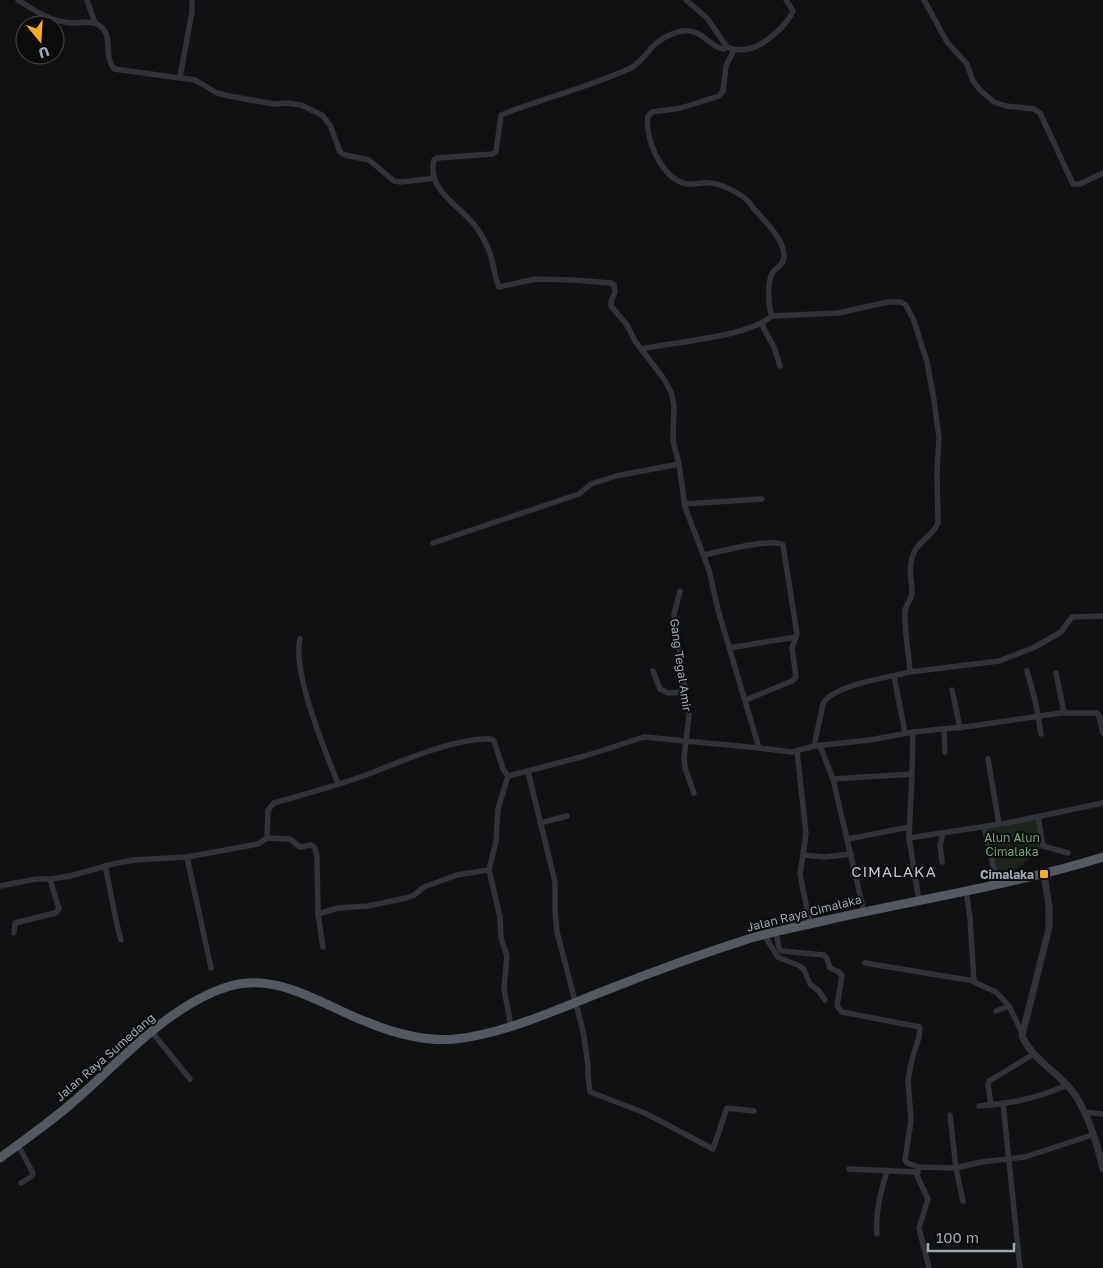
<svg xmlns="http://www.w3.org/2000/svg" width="1103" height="1268" viewBox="0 0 1103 1268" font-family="'Golos Text',sans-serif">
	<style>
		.green { fill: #1c251d }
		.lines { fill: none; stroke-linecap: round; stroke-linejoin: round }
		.minor { stroke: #313238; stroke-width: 5.5 }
		.tertiary { stroke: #313238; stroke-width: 7 }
		.trunk { stroke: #555860; stroke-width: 9 }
		.poi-dot { fill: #ffad1c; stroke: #0c0c0d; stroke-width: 2 }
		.labels { text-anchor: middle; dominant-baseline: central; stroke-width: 4; stroke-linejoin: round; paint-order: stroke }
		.street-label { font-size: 12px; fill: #a0a7b4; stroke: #0c0c0d }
		.park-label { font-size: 12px; fill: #75a277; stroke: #0c0c0d }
		.poi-label { font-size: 12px; font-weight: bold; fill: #a0a7b4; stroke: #0c0c0d; text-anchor: end }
		.quarter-label { font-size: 15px; letter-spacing: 1px; fill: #c2c6d0; stroke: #0c0c0d }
	</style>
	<rect width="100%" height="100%" fill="#101112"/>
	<path class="green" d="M1038,817L1043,846L998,885L984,827Z"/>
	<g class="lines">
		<g class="minor">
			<path d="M18,0C35,11 51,22 72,23C80,23 87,21 95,23"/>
			<path d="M87,0L95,23C117,34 101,51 114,69L195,80L217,93L234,97L274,104L287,103L301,105L322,115L330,125L340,152L345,155L369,160L394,181L401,182L435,178"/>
			<path d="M686,0L707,18L727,47C749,56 767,42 782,27C786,22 791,17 793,11L786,0"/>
			<path d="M924,0L947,42L967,64L973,81L980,90L994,102L1006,106L1034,109L1040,113L1073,184H1080L1103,173"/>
			<path d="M727,47L724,49C708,47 704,29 683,31C670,33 656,41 648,52C643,58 638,64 631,68C589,87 544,98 501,115L496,152L492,154L437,158L434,160C427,188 455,203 470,220C477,227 483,237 487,246C494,259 493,274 499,287L535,279L574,280L611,283L614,285L615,292L611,302V306L627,325L635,341L664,379L671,392L674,406L673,441L679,464L685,507L709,570L718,610L759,748"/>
			<path d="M734,50L726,66L723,91L719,96L681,108L652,112L648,116C645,138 660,175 683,183C691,186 700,182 709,183C721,183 739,193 747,200C751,204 753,209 757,212C766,222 789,245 783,261C782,265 776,268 773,272C767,281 768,306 772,316L838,313L888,302H901L906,305L914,321L927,362L934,400L939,438L937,471L938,523C933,536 920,540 914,552C908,566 911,576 912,590C913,598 906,604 905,611C904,631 909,652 910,672C890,677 832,685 823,704L814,746"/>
			<path d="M180,77L192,12V0"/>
			<path d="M763,323V327L774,347L780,366"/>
			<path d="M641,349C677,341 745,338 772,316"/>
			<path d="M684,504L762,499"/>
			<path d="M433,543L579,494L591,484L616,476L679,464"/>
			<path d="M704,555C719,552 772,537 783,545L797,634L792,648L796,677L792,681L746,700"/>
			<path d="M680,591L674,614L689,716L684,758L685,768L694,793"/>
			<path d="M300,639C292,672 325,750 338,784"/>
			<path d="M729,648L796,637"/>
			<path d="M653,671L660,689L668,693L685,692"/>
			<path d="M1027,671L1035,700L1041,734"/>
			<path d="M910,672L999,661L1035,647L1061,632L1072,617L1103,616"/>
			<path d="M1056,673L1064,713"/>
			<path d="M894,676L905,733"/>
			<path d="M952,690L960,728"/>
			<path d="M944,730L945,752"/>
			<path d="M820,746L833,779L864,912"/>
			<path d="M797,751L806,834L800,874L810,924"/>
			<path d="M988,759L999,824"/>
			<path d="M528,772L555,882V910L557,932L583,1031L588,1065V1076L590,1092L645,1113L713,1149L727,1108L754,1111"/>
			<path d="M912,774L913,732"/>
			<path d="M508,776L585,756L644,737L759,748L792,752L814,746L870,740L913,732L972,726L1061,713H1097L1099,716L1103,733"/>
			<path d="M508,776L498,809L496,841L489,870L500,917L501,938L507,956L504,989L511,1026"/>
			<path d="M833,779L912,774L909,838L919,901"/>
			<path d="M1038,817L1043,846L1068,853"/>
			<path d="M540,823L567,816"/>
			<path d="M984,827L998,885"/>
			<path d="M267,838L290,839L300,847L311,845L315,848L317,857L318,914L323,947"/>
			<path d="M909,838L1007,823L1103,803"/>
			<path d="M848,839L909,827"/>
			<path d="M804,855L825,857L851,854"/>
			<path d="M187,857L211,968"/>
			<path d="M942,862L940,845L943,833"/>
			<path d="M105,866C111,891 114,916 121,940"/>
			<path d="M0,886L36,879H50L70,876L113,864L133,860L187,857L258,844L267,838L268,810L274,803C305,794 336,786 366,775C400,762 456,737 491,739L494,741L503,769L508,776"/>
			<path d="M966,891L970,918L974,982L996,992L1009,1006L996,1011"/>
			<path d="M318,914L338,908L368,906L406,898L414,895L424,887L457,875L489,870"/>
			<path d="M776,932L779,948L782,951L824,955L827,959L830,968L837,971L842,975L837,1006L842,1012L920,1027L919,1037L912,1059L908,1080L911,1121L905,1160L907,1163L919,1167"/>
			<path d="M14,933L15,923L55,913L59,909L50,879"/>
			<path d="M764,935L778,957L800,966L804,970L810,984L819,991L825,1000"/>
			<path d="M865,963L974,981"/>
			<path d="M1009,1006L1022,1033"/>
			<path d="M152,1032L190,1079"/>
			<path d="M1003,1103L1020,1268"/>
			<path d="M991,1105L988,1084L989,1081L1034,1054"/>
			<path d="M979,1106C1009,1104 1039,1098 1067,1085"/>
			<path d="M1084,1112L1103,1114"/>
			<path d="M18,1145L33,1173L32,1176L21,1183"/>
			<path d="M849,1169L917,1172"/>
			<path d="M963,1201L956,1168L981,1162L1025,1157L1092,1135"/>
			<path d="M877,1234C875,1212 881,1192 887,1170"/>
			<path d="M929,1268L919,1228L928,1199L917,1176L919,1167L956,1168L950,1115"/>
		</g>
		<path class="tertiary" d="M1044,874L1049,906V928L1022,1036C1032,1058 1054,1070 1069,1087C1086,1107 1097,1143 1103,1169"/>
		<path class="trunk" d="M0,1158C24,1140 49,1123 72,1103C119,1063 169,1004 230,986C278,972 324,1006 367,1022C393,1033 427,1042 455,1039C504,1034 558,1009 604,991C652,972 701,954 751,938C776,931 802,926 827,920C919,899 1013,885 1103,857"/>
	</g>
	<rect class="poi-dot" x="1039" y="869" width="10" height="10" rx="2.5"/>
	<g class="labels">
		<g class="street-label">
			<text transform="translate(681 665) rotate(82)">Gang Tegal Amir</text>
			<text transform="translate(804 913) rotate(-14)">Jalan Raya Cimalaka</text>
			<text transform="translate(105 1057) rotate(-41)">Jalan Raya Sumedang</text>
		</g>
		<g class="park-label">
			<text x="1012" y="837">Alun Alun<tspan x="1012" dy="14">Cimalaka</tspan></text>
		</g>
		<g class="poi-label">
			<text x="1034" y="874">Cimalaka</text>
		</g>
		<g class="quarter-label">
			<text x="894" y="871">CIMALAKA</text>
		</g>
	</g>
	<g transform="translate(40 40) rotate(162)"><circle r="24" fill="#0c0c0d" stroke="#474a50"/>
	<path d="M0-4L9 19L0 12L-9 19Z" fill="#ffad1c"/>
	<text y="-8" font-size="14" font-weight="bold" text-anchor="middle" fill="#a0a7b4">U</text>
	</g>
	<path d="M928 1243v8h86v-8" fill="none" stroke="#a0a7b4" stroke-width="2.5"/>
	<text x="936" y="1243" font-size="15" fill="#a0a7b4" stroke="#0c0c0d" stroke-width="4" paint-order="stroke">100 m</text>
</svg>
